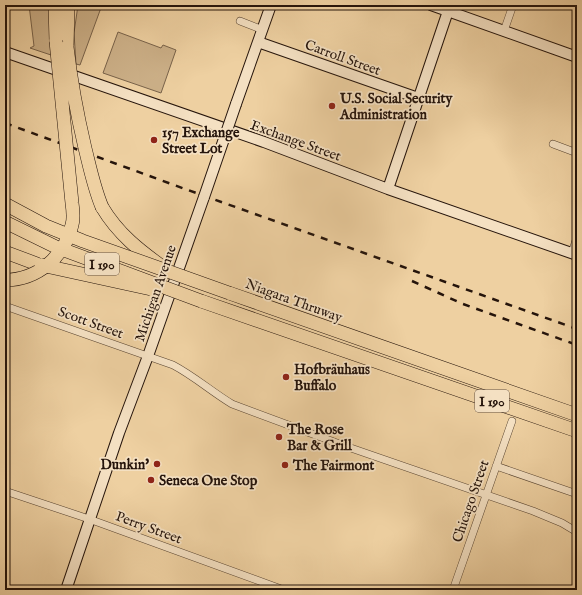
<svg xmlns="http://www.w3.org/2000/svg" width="582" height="595" viewBox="0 0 582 595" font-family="'IM FELL English',serif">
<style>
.green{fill:#ccb088;stroke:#78624a}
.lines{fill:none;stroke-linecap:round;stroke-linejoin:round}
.street-casing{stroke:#574330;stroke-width:8}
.secondary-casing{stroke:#25140b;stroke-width:12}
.highway-casing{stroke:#25140b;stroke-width:14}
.street{stroke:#f4e0c2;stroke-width:7}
.secondary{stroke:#f4e0c2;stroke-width:10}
.highway{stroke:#eed0a1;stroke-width:13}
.rail{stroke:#25140b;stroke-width:2.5;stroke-dasharray:7 7;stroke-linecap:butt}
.secondary-bridge-casing{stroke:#25140b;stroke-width:12;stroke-linecap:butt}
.highway-bridge-casing{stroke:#25140b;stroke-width:14;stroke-linecap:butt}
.secondary-bridge{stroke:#f4e0c2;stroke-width:10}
.highway-bridge{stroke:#eed0a1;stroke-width:13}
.poi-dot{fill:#8f2418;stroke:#f4e0c2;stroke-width:1.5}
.labels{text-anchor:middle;stroke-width:3.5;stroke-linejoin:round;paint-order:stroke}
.shield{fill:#f4e0c2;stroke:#635142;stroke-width:1}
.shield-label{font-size:13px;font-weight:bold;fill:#25140b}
.street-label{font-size:14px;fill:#25140b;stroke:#f4e0c2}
.poi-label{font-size:14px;font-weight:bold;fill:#25140b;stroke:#f4e0c2;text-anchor:start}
</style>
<rect width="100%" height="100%" fill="#eed0a1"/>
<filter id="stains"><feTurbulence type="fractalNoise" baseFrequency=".005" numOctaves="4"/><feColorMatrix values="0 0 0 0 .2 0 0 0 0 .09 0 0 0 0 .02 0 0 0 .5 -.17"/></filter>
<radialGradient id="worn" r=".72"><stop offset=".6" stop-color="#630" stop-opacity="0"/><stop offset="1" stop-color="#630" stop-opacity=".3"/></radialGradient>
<!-- green -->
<path class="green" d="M 29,5 L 51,5 L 51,55 L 30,48 L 34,46 Z
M 78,5 L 102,5 L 80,65 L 76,64 L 74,33 Z
M 118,32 L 161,48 L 163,45 L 176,50 L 161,93 L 103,73 Z"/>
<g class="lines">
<!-- street casing -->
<g class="street-casing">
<path id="street" d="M 240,21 L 263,30
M 504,31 L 513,5
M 553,144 L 577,153
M 572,253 L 577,237
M 5,306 L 173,365 C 194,376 212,392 232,404 L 345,446 L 533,511 L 562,523 L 577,532
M 496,466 L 577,494
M 5,491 L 89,519 L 284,590
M 453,590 L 512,421"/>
</g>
<!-- secondary casing -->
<g class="secondary-casing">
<path id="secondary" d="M 431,5 L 577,57
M 258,42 L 418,98
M 5,52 L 264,142 L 388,189 L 577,255
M 236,104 L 271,5
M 388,189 L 448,11
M 66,590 L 119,433 L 148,356 L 204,197"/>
</g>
<!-- highway casing -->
<g class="highway-casing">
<path id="highway" d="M 55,5 L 56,41
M 67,47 L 68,5
M 102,207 C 118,234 140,251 164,268
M 5,252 L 37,264
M 229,293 L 577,415
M 201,301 L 577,431"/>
</g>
<!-- street -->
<use href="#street" class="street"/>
<!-- secondary -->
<use href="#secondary" class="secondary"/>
<!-- highway -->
<use href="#highway" class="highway"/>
<!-- rail -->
<path class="rail" d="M 5,123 L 185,189 L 577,329
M 412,281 L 463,304 L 577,345"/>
<!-- secondary-bridge casing -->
<g class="secondary-bridge-casing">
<path id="secondary-bridge" d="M 204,197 L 236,104"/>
</g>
<!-- highway-bridge casing -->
<g class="highway-bridge-casing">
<path id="highway-bridge" d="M 67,47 C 71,82 77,114 85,148 C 90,168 94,188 102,207
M 5,204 L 46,226 L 83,241 L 229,293
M 5,222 L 56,247 L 201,301
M 41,265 L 151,289
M 5,280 C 38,280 65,256 72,225 C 74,218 73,210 72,203 L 56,41"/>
</g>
<!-- secondary-bridge -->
<use href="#secondary-bridge" class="secondary-bridge"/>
<!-- highway-bridge -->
<use href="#highway-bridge" class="highway-bridge"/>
</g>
<!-- markers -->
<g class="poi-dot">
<circle cx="332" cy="106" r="4"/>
<circle cx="154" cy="140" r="4"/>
<circle cx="286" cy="377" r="4"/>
<circle cx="279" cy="437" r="4"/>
<circle cx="157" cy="464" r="4"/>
<circle cx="285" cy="465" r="4"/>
<circle cx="151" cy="480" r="4"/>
</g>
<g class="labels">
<!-- shield labels -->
<g class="shield">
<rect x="85" y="253" width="34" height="22" rx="3"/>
<rect x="475" y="390" width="34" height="22" rx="3"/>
</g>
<g class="shield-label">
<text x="102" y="269">I 190</text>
<text x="492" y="406">I 190</text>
</g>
<!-- street labels -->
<g class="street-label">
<text transform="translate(343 57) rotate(20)" y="5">Carroll Street</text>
<text transform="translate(296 140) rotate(20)" y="5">Exchange Street</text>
<text transform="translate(155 293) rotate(-71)" y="5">Michigan Avenue</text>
<text transform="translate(294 300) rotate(20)" y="5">Niagara Thruway</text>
<text transform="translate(91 322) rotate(20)" y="5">Scott Street</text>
<text transform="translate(470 501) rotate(-71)" y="5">Chicago Street</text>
<text transform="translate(149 527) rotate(20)" y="5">Perry Street</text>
</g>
<!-- poi labels -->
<g class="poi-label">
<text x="340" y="103">U.S. Social Security<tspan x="340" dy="16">Administration</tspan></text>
<text x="162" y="137">157 Exchange<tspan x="162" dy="16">Street Lot</tspan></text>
<text x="294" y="374">Hofbräuhaus<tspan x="294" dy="16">Buffalo</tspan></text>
<text x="287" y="434">The Rose<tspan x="287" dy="16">Bar &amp; Grill</tspan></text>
<text x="149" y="469" text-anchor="end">Dunkin'</text>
<text x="293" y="470">The Fairmont</text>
<text x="159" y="485">Seneca One Stop</text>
</g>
</g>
<!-- margin -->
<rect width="582" height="595" fill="none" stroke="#eed0a1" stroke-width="20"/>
<rect x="6" y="6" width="570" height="583" fill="none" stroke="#25140b" stroke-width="2"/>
<rect x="10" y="10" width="562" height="575" fill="none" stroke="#25140b"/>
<rect width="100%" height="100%" filter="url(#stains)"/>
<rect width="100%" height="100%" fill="url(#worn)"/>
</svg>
